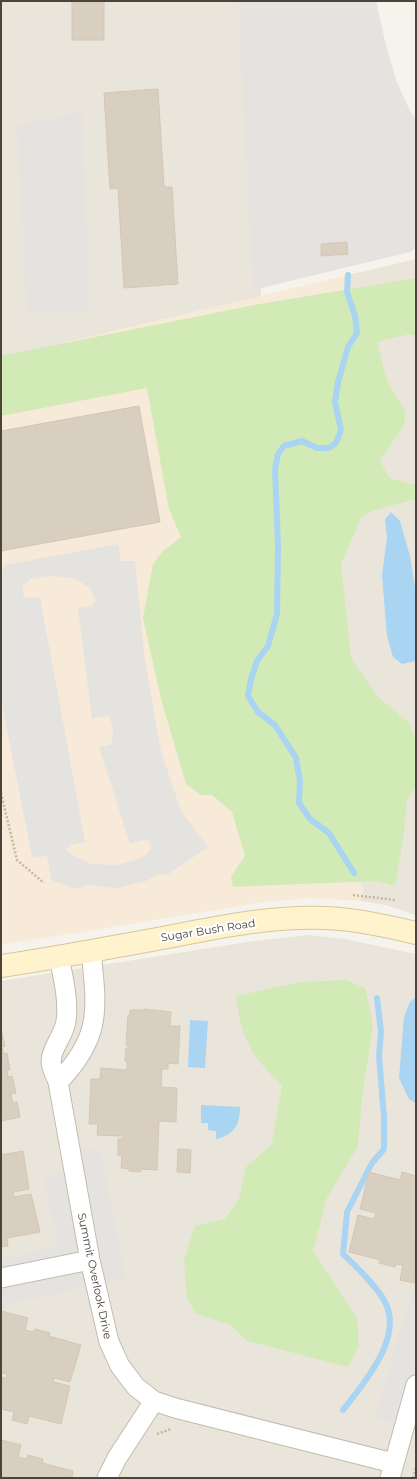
<svg xmlns="http://www.w3.org/2000/svg" width="417" height="1479" viewBox="0 0 417 1479" font-family="Montserrat,sans-serif">
<style>
.residential{fill:#eae5da}
.commercial{fill:#f7ead8}
.green{fill:#d2eab5}
.parking{fill:#e5e3e0;fill-rule:evenodd}
.water{fill:#a9d4f2}
.lines{fill:none;stroke-linecap:round;stroke-linejoin:round}
.stream{stroke:#a9d4f2;stroke-width:6}
.building{fill:#d8cfc1;stroke:#d3c7b4}
.street-casing{stroke:#c2bbae;stroke-width:21}
.secondary-casing{stroke:#d6c79b;stroke-width:24}
.path{stroke:#c4b79f;stroke-width:2.5;stroke-dasharray:2 2;stroke-linecap:butt}
.street{stroke:#fff;stroke-width:19}
.secondary{stroke:#fff3cd;stroke-width:22}
.labels{text-anchor:middle;stroke-width:4;stroke-linejoin:round;paint-order:stroke}
.street-label{font-size:11px;fill:#4b4439;stroke:#fff}
</style>
<rect width="100%" height="100%" fill="#f6f3ec"/>
<!-- residential -->
<path class="residential" d="M 1,1 L 240,1 L 261,296 L 1,358 Z
M 416,259 L 416,915 L 385,905 L 361,901 L 363,890 L 342,852 L 251,679 L 347,292 L 348,275 Z
M 308,935 L 345,939 L 416,954 L 416,1478 L 1,1478 L 1,981 L 254,941 Z"/>
<!-- commercial -->
<path class="commercial" d="M 348,275 L 336,443 L 342,852 L 363,890 L 361,901 L 310,898 L 257,903 L 1,945 L 1,358 Z"/>
<!-- green -->
<path class="green" d="M 416,278 L 416,336 L 410,334 L 377,342 L 387,381 L 406,412 L 403,427 L 380,460 L 389,478 L 416,485 L 416,499 L 372,511 L 361,518 L 341,564 L 351,658 L 377,696 L 408,722 L 416,739 L 416,787 L 407,800 L 404,833 L 395,886 L 376,881 L 233,887 L 231,876 L 245,856 L 232,812 L 212,795 L 201,795 L 186,784 L 161,699 L 143,618 L 153,564 L 162,552 L 181,537 L 169,509 L 147,388 L 1,416 L 1,356 L 254,305 Z
M 346,980 L 365,988 L 373,1024 L 362,1098 L 358,1146 L 327,1198 L 313,1251 L 357,1318 L 359,1346 L 348,1367 L 247,1341 L 231,1325 L 196,1314 L 187,1298 L 184,1260 L 195,1226 L 225,1219 L 239,1199 L 246,1167 L 272,1144 L 282,1085 C 250,1055 242,1040 236,996 L 301,982 Z"/>
<!-- parking -->
<path class="parking" d="M 238,1 L 376,1 L 384,37 L 396,80 L 410,111 L 416,119 L 416,248 L 410,252 L 253,290 Z
M 82,111 L 90,310 L 27,314 L 17,126 Z
M 119,544 L 120,561 L 135,561 L 145,661 L 161,751 L 181,811 L 208,847 L 167,875 L 158,874 L 146,881 L 116,888 L 88,885 L 77,889 L 51,880 L 47,856 L 32,857 L 1,699 L 1,580 L 4,565 ZM 49,576 L 74,578 L 90,588 L 96,601 L 91,606 L 78,608 L 92,718 L 109,716 L 113,728 L 112,744 L 99,747 L 130,844 L 143,840 L 149,841 L 151,848 L 147,854 L 139,859 L 116,865 L 90,864 L 71,854 L 66,850 L 71,845 L 85,842 L 40,597 L 26,598 L 23,594 L 23,585 L 31,579 Z
M 100,1147 L 126,1278 L 6,1305 L 1,1309 L 1,1260 L 58,1245 L 43,1178 L 60,1171 L 79,1150 Z
M 416,1279 L 416,1427 L 375,1418 Z"/>
<!-- water -->
<path class="water" d="M 391,512 L 400,521 L 410,556 L 416,594 L 416,661 L 402,664 L 393,657 L 387,636 L 382,575 L 387,538 L 385,519 Z
M 416,997 L 416,1103 L 409,1099 L 399,1078 L 404,1017 L 410,1002 Z
M 190,1020 L 208,1021 L 205,1068 L 188,1067 Z
M 201,1105 L 240,1107 C 240,1125 234,1135 216,1139 L 216,1131 L 208,1130 L 208,1123 L 201,1123 Z"/>
<g class="lines">
<!-- stream -->
<path class="stream" d="M 348,275 L 347,292 L 355,316 L 357,333 L 348,347 L 338,382 L 335,402 L 341,430 L 336,443 L 329,448 L 317,448 L 302,441 L 284,446 L 278,454 L 275,469 L 278,545 L 277,614 L 268,646 L 257,661 L 251,679 L 248,696 L 258,712 L 275,725 L 296,758 L 300,781 L 299,803 L 310,819 L 329,833 L 354,873
M 343,1410 C 363,1384 404,1338 385,1302 C 378,1288 355,1265 343,1254 L 347,1212 L 372,1163 L 384,1149 L 384,1117 L 379,1055 L 381,1032 L 377,998"/>
</g>
<!-- building -->
<path class="building" d="M 72,1 L 104,1 L 104,40 L 72,40 Z
M 158,89 L 164,187 L 172,187 L 178,284 L 124,288 L 118,188 L 110,189 L 104,93 Z
M 347,242 L 348,254 L 321,256 L 321,244 Z
M 139,406 L 160,522 L 1,551 L 1,431 Z
M 144,1009 L 171,1012 L 170,1026 L 180,1026 L 178,1064 L 168,1063 L 168,1069 L 162,1069 L 161,1087 L 177,1088 L 176,1122 L 159,1121 L 157,1170 L 141,1169 L 140,1172 L 129,1171 L 129,1169 L 121,1168 L 122,1155 L 118,1155 L 118,1139 L 123,1139 L 123,1136 L 97,1135 L 98,1124 L 89,1124 L 91,1079 L 100,1079 L 101,1068 L 127,1070 L 127,1061 L 125,1061 L 126,1048 L 128,1048 L 128,1045 L 126,1045 L 128,1015 L 130,1016 L 130,1010 L 144,1010 Z
M 1,1029 L 5,1046 L 2,1047 L 4,1054 L 7,1053 L 10,1070 L 7,1070 L 8,1077 L 12,1076 L 16,1093 L 11,1094 L 13,1103 L 17,1102 L 20,1117 L 1,1121 Z
M 178,1149 L 191,1150 L 190,1173 L 177,1172 Z
M 23,1151 L 29,1189 L 13,1192 L 14,1197 L 31,1194 L 40,1232 L 7,1238 L 8,1246 L 1,1247 L 1,1155 Z
M 369,1172 L 400,1180 L 402,1172 L 416,1176 L 415,1283 L 400,1280 L 403,1265 L 395,1264 L 395,1267 L 379,1263 L 380,1260 L 349,1252 L 358,1215 L 374,1219 L 376,1213 L 360,1209 Z
M 1,1311 L 28,1318 L 25,1330 L 33,1332 L 35,1329 L 50,1333 L 49,1336 L 81,1345 L 70,1382 L 54,1378 L 53,1382 L 70,1386 L 61,1424 L 29,1416 L 27,1424 L 12,1420 L 14,1412 L 1,1409 L 1,1384 L 3,1377 L 6,1378 L 7,1374 L 1,1373 Z
M 1,1440 L 21,1445 L 18,1457 L 27,1459 L 28,1455 L 43,1459 L 42,1463 L 73,1471 L 72,1478 L 1,1478 Z"/>
<g class="lines">
<!-- street casing -->
<g class="street-casing">
<path id="street" d="M 59,957 C 63,977 69,1001 66,1021 C 64,1036 52,1046 51,1061 C 51,1068 56,1076 58,1082 L 90,1260 L 109,1342 L 120,1366 L 136,1387 L 154,1401 L 175,1408 L 393,1463
M 58,1082 C 102,1037 97,1009 91,951
M 1,1278 L 90,1260
M 107,1478 L 117,1458 L 154,1401
M 390,1478 L 416,1385"/>
</g>
<!-- secondary casing -->
<g class="secondary-casing">
<path id="secondary" d="M 1,966 C 57,958 112,947 168,937 C 219,927 271,916 324,918 C 355,919 386,926 416,933"/>
</g>
<!-- path -->
<path class="path" d="M 1,793 L 17,860 L 44,883
M 353,895 L 395,900
M 157,1434 L 171,1429
M 413,1478 L 416,1467"/>
<!-- street -->
<use href="#street" class="street"/>
<!-- secondary -->
<use href="#secondary" class="secondary"/>
</g>
<g class="labels">
<!-- street labels -->
<g class="street-label">
<text transform="translate(208 930) rotate(-9)" y="4">Sugar Bush Road</text>
<text transform="translate(95 1276) rotate(78)" y="4">Summit Overlook Drive</text>
</g>
</g>
<!-- border -->
<rect width="417" height="1479" fill="none" stroke="#4b4439" stroke-width="4"/>
</svg>
